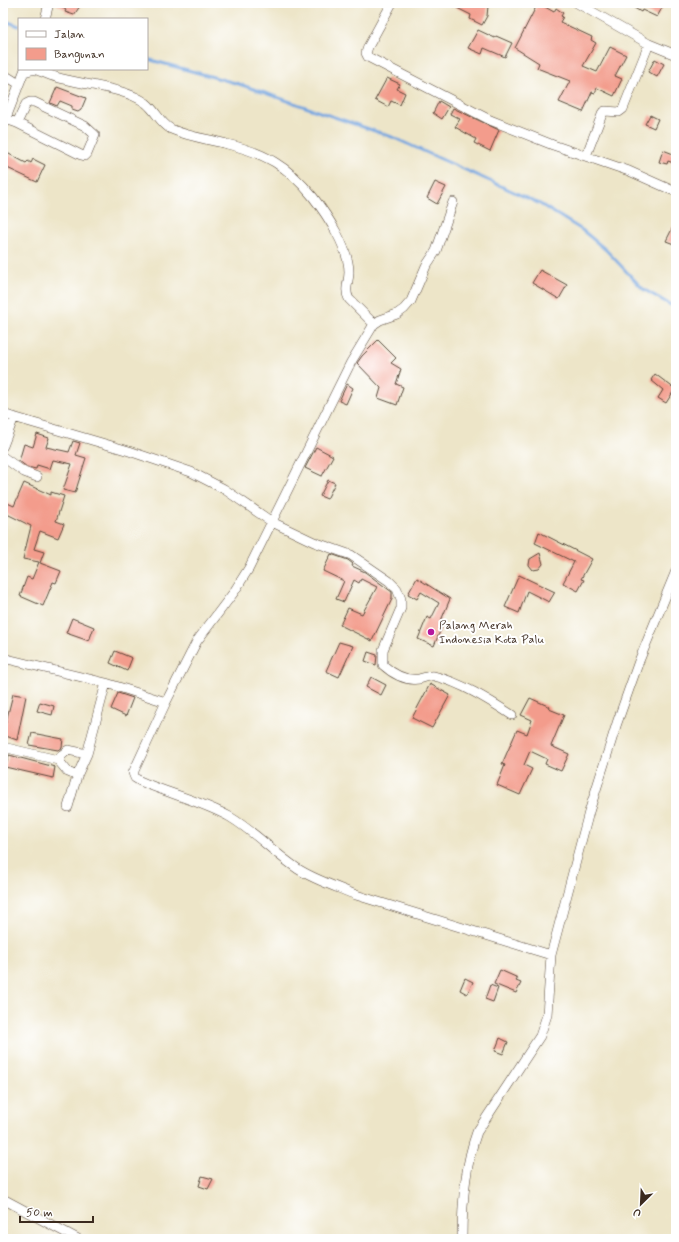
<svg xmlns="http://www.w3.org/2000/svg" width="679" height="1242" viewBox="0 0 679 1242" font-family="Mynerve,sans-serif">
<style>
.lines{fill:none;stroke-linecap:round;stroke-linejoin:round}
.stream{stroke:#74a5df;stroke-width:3}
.building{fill:#f39c8c}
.street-casing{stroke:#564638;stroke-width:10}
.street{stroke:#fff;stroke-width:9}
.poi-dot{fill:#b5179e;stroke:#fff;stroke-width:1.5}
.labels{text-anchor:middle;stroke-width:4;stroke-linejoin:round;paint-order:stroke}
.poi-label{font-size:12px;fill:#3b2a1e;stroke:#fff;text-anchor:start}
</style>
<rect width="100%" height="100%" fill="#fff"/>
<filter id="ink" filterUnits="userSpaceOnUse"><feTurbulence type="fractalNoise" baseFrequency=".025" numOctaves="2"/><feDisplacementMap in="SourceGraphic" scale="8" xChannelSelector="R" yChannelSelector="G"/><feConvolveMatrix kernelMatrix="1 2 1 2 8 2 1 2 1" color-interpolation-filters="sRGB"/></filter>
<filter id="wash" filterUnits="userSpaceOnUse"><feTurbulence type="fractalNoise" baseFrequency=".012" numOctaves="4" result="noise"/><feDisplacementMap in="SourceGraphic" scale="16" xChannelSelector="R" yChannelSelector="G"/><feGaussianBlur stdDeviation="0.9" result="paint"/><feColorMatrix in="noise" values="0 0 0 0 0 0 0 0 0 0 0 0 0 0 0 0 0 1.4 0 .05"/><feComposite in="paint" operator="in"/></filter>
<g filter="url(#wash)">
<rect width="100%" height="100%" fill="#ede5c8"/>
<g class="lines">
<!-- stream -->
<path class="stream" d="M 3,20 L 19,26
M 147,59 L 239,84 L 392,137 L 501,186 L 540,204 L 582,230 L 606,250 L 643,289 L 676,308"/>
</g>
<g id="blocks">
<!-- building -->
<path class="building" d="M 55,3 L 82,3 L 74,15 L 65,12 L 66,10 Z
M 447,3 L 483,3 L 488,6 L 487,16 L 482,25 L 470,19 L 471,15 Z
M 538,3 L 554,12 L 556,8 L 563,13 L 561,16 L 563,17 L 560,22 L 592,37 L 591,40 L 596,43 L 583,66 L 597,72 L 610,47 L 626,55 L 615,76 L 622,79 L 614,96 L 597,88 L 595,93 L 592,92 L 583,112 L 559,102 L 570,81 L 537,68 L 539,63 L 515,48 Z
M 626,3 L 658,3 L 663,6 L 657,17 L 642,10 L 641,12 Z
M 478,30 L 495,38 L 496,36 L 512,43 L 505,57 L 484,48 L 482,54 L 468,48 Z
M 655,59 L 664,64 L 657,77 L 648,72 Z
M 387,78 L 400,84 L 397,89 L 405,93 L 400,105 L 391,101 L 388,107 L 375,100 Z
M 57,87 L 86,98 L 81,110 L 78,112 L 72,110 L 72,106 L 60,101 L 57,106 L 50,103 Z
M 439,101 L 449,107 L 442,119 L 433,113 Z
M 453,108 L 499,130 L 490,151 L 474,143 L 476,139 L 455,127 L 460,119 L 450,114 Z
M 650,115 L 658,119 L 654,128 L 645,124 Z
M 663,150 L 676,155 L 676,164 L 668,161 L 667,164 L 659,162 Z
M 7,153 L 26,163 L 28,161 L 31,163 L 33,159 L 45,165 L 37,182 L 3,166 Z
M 435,182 L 446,187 L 437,204 L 427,198 Z
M 676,221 L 676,239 L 674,244 L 666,241 Z
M 540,270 L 567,285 L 559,299 L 532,283 Z
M 378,340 L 396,358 L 391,363 L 401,369 L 396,384 L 403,387 L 397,405 L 378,398 L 381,388 L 357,363 L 362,356 Z
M 655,374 L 675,389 L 666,403 L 658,398 L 663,390 L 651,380 Z
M 347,384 L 353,388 L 346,404 L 339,401 Z
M 37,434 L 49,438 L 46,447 L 69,452 L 73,441 L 80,443 L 76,455 L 86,458 L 75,493 L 63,490 L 72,464 L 53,460 L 50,469 L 37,465 L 36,469 L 27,467 L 19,461 L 24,444 L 33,447 Z
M 316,447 L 333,456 L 322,476 L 305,468 Z
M 328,480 L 335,483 L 327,499 L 320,496 Z
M 24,483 L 51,495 L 51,492 L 64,496 L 56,521 L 64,524 L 58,538 L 40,531 L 34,549 L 44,552 L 40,563 L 61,571 L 56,583 L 53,582 L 43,606 L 20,596 L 27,577 L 32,579 L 39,562 L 23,559 L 31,526 L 3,512 L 3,501 L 14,506 Z
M 539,532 L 592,559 L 581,579 L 584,580 L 578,591 L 563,583 L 574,562 L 535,543 Z
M 540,553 L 543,564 L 539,569 L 533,570 L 529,565 L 530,559 Z
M 331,554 L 348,560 L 353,564 L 352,566 L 365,572 L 392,592 L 392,599 L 372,641 L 340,625 L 348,608 L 362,614 L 377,587 L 361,579 L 359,583 L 354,580 L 344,602 L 336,599 L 344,581 L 323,571 Z
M 519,575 L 555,592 L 549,602 L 527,591 L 519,613 L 505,607 Z
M 417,578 L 450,599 L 440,623 L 443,624 L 434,646 L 418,639 L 427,617 L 431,619 L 439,603 L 421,592 L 417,599 L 408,594 Z
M 72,618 L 94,627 L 89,641 L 66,633 Z
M 339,642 L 353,646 L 339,677 L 326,671 Z
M 115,651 L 132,658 L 127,671 L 110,663 Z
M 368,652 L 377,655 L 376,665 L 365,661 Z
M 371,677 L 386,685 L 381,695 L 366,687 Z
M 430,684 L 450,695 L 432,728 L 412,718 Z
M 118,693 L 133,698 L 126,716 L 111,709 Z
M 13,694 L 26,696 L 17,740 L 3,735 L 3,725 L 5,726 Z
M 530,698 L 550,707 L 549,709 L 564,715 L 551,746 L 569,754 L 561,771 L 545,764 L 547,759 L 530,751 L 524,765 L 532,769 L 520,795 L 497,785 L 505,765 L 502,764 L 517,730 L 527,734 L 532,720 L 521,715 Z
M 40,702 L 54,706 L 52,715 L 37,711 Z
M 32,733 L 63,739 L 62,747 L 58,750 L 29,745 Z
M 9,755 L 55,767 L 53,778 L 5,767 Z
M 500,970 L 518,978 L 516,981 L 521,983 L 516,993 L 494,984 Z
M 465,978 L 473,982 L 467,994 L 460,990 Z
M 490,985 L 498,988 L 493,1002 L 485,999 Z
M 500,1038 L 508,1042 L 503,1054 L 495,1051 Z
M 202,1176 L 213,1179 L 208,1189 L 199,1186 Z"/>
</g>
</g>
<g filter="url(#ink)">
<use href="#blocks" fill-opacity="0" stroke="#564638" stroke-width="1"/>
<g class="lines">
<!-- street casing -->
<g class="street-casing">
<path id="street" d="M 392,3 L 368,47 L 366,53 L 368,57 L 490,120 L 553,145 L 629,171 L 676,192
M 577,3 L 649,44 L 676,55
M 45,19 L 49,3
M 24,72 C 27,71 32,69 36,70 C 42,71 49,76 56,77 C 82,85 124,87 146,103 C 156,111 160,123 171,129 C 189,137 208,139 227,144 C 265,153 288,166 313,197 C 327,215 349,248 349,272 C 349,282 344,289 349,299 L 374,324
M 3,74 L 19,84
M 6,119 L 17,123 L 81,155 L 85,156 L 87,154 L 95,135 L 85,126 L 34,102 L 30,102 L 26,104 L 17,123
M 3,126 L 25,69
M 586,156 L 603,112 L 605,111 L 619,112 L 623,109 L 649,44
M 453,202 L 436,251 L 426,266 L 411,301 L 404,309 L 397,314 L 380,320 L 374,324 L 351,362 L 249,568 L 234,592 L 197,641 L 166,702 L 133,773 L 135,778 L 140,781 C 169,794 202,801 230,817 C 255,832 274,853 298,869 C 315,880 337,887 356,895 L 551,955
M 3,414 L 129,451 L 191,472 L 224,489 L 272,522 L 314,542 L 351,555 L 389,581 L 397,589 L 401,599 L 401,608 L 383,650 L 383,665 C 393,674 406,681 419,679 C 424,678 430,675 434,676 C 460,682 489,700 512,715
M 3,446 L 14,417
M 3,457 L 24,472 L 37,477
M 3,658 L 106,683
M 3,747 L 58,760 L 68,772 L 77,776
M 58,760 L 63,754 L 68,750 L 87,754
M 68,807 L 77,776 L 87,754 L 106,683 L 166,702
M 3,1199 L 78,1239
M 462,1239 C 462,1204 465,1165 477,1132 L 540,1036 L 547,1015 L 551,955 L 589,812 L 617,723 L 639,661 L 676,571"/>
</g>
<!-- street -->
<use href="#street" class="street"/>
</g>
</g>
<!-- markers -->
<circle class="poi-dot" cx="431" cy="632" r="4"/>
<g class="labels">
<!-- poi labels -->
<g class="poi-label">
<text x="439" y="629">Palang Merah<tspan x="439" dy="14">Indonesia Kota Palu</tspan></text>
</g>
</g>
<!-- margin -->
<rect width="679" height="1242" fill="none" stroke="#fff" stroke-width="16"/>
<!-- legend -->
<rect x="18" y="18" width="130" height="52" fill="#ffffff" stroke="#b1aaa5"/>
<rect x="26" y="31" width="20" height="6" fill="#ffffff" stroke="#b1aaa5"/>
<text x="54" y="38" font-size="12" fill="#3b2a1e">Jalan</text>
<rect x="26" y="48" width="20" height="12" fill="#f39c8c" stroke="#b1aaa5"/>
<text x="54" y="58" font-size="12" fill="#3b2a1e">Bangunan</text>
<!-- north arrow -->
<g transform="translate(641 1204) rotate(204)" stroke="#ffffff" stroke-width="3" paint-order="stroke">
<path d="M0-3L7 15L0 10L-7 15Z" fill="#3b2a1e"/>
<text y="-6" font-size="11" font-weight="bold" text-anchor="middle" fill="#3b2a1e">U</text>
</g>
<!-- scale -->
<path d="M20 1216v6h73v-6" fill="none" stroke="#3b2a1e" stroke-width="2"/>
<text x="26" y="1216" font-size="12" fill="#3b2a1e" stroke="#ffffff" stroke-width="3" paint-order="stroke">50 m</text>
</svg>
